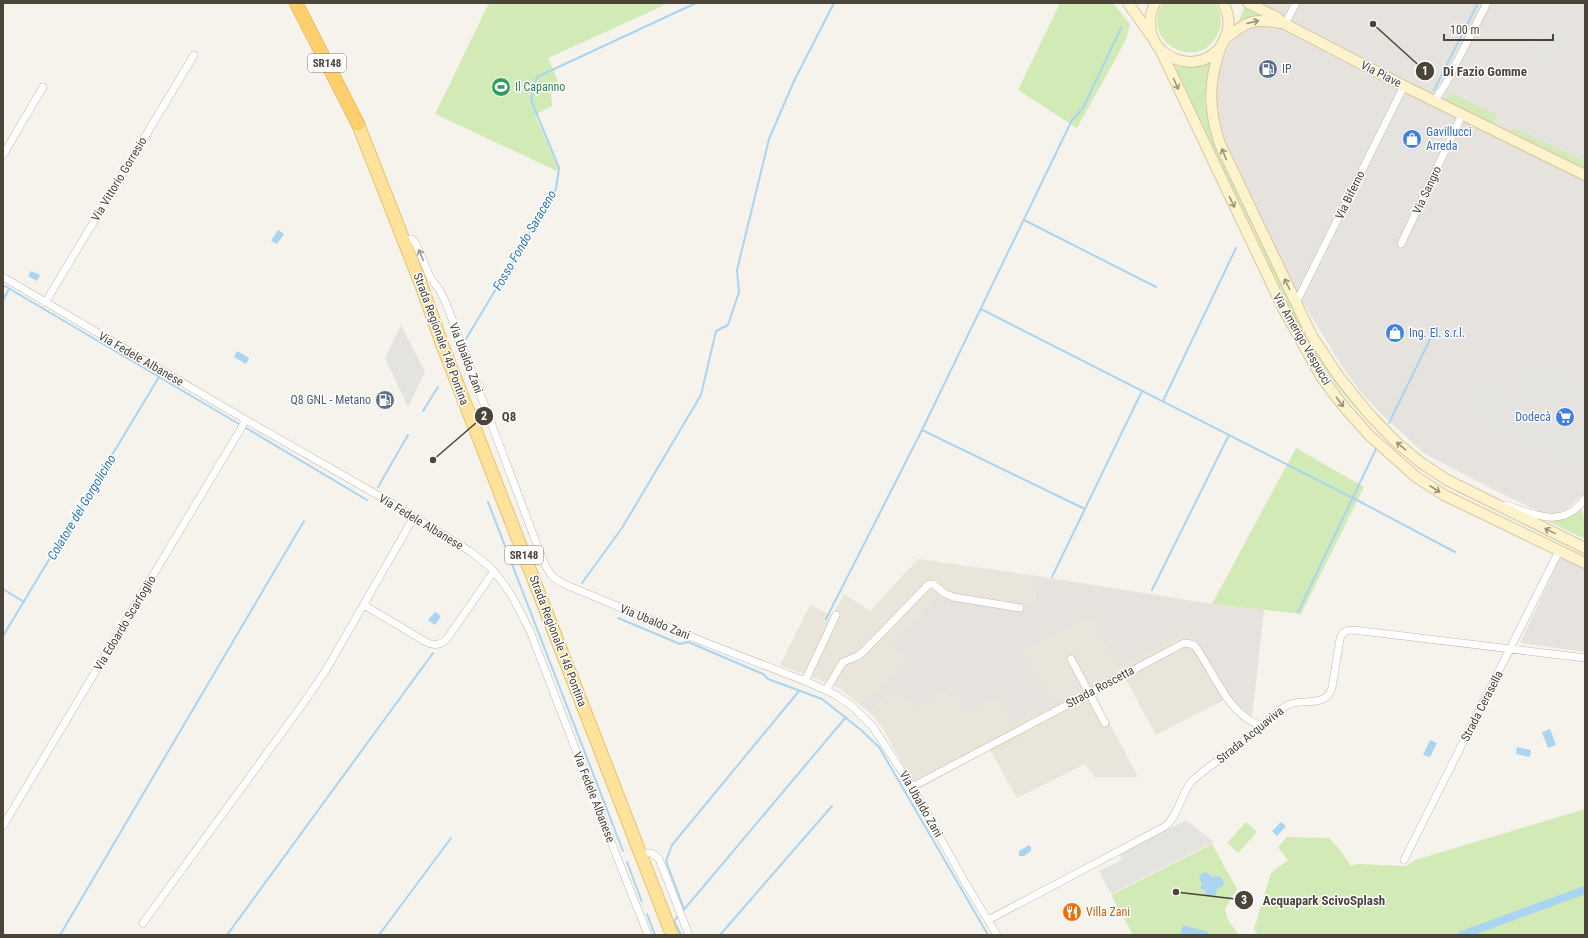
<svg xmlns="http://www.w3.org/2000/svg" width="1588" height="938" viewBox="0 0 1588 938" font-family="'Roboto Condensed',sans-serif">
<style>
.residential{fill:#eae5da}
.industrial{fill:#e6e2dd}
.green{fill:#d2eab5}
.parking{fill:#e5e3e0}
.water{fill:#a9d4f2}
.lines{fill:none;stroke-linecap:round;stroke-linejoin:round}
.stream{stroke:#a9d4f2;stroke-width:2}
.canal{stroke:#a9d4f2;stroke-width:8}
.street-casing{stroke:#c2bbae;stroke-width:8}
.secondary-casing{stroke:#d6c79b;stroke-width:12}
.primary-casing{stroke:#e6c16a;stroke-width:14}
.highway-casing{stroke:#e0a43c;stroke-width:14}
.street{stroke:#fff;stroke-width:7}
.secondary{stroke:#fff3cd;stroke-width:10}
.primary{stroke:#ffe39c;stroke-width:12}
.highway{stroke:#ffcf6e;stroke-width:13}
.oneway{stroke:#9c937c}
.oneway2{stroke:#9c9892}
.labels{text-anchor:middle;stroke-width:3;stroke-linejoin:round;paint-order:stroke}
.shield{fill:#fff;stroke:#817c74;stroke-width:1}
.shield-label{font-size:11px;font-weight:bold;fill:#4b4439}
.service-label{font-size:12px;fill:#4e5e75;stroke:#fff;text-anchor:start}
.street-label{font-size:12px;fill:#4b4439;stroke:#fff}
.leisure-label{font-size:12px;fill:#27864d;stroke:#fff;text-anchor:start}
.shop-label{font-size:12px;fill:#366cbe;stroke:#fff;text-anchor:start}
.food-label{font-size:12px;fill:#c56008;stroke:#fff;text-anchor:start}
.water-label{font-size:13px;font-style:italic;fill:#2e7ab2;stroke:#fff}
.leader{fill:none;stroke:#4b4439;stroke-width:1.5}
.callout-dot{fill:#4b4439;stroke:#fff;stroke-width:1.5}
.mark-label{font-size:12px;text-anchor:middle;font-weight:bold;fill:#fff}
.callout-label{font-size:13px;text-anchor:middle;font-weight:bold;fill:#4b4439;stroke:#fff;stroke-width:3;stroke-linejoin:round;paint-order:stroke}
</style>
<rect width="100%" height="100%" fill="#f6f3ec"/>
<!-- residential -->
<path class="residential" d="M 918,559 L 1037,576 L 1035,608 L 1023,611 L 942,599 L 938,594 L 908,664 L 859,704 L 839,688 L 780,665 L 810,605 L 832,616 L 844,594 L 870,611 Z
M 1090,618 L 1117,667 L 1188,630 L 1230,697 L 1156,735 L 1125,678 L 1095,695 L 1138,777 L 1095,777 L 1085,764 L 1017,798 L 990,750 L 917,790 L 882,727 L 869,712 L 897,688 L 914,708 L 954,687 L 997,697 L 1012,722 L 1023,652 Z"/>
<!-- industrial -->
<path class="industrial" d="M 1260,3 L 1585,3 L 1585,497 L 1581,496 L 1567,509 L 1556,513 L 1545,514 L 1510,498 L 1425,454 L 1378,411 L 1359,390 L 1341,365 L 1296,291 L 1220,131 L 1217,109 L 1217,82 L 1219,70 L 1229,46 L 1236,37 L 1245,30 L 1264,25 L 1275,28 L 1281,14 Z
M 1560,558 L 1564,558 L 1585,567 L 1585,652 L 1520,643 Z
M 1037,576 L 1212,604 L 1264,610 L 1252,717 L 1238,709 L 1188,631 L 1117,667 L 1090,618 L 1023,652 L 1052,703 L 1012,723 L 997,697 L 969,713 L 954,687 L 914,709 L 897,688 L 869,712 L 859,704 L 907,664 L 891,643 L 938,594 L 942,599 L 1023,611 L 1024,606 L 1035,608 Z"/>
<!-- green -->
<path class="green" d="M 489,3 L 669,3 L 548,58 L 558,81 L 551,93 L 552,106 L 535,115 L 558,168 L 557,171 L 435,114 Z
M 1060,3 L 1113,3 L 1130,24 L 1126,40 L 1077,128 L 1018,90 Z
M 1163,3 L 1215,3 C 1221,12 1223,23 1218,33 C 1201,74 1138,43 1163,3 Z
M 1245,5 L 1271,18 L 1237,26 Z
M 1211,63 L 1206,84 L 1205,103 L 1210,130 L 1259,236 L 1305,329 L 1408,454 L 1585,551 L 1585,554 L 1460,493 C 1403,459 1354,415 1318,359 C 1293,319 1274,275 1254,232 C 1227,177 1199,122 1174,66 L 1193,68 Z
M 1450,93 L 1497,115 L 1493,124 L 1444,100 Z
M 1513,127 L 1585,162 L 1585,168 L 1511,131 Z
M 1296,448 L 1364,487 L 1301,614 L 1212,604 Z
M 1582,509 L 1585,526 L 1585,539 L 1543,519 Z
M 1585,809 L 1585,935 L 1258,935 L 1254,929 L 1271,873 L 1288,860 L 1278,847 L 1287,837 L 1329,838 L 1340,850 L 1351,866 L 1358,864 L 1406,866 L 1415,860 Z
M 1246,822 L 1257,832 L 1238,853 L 1227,843 Z
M 1212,844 L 1237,889 L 1225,909 L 1228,920 L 1239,935 L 1133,935 L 1111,895 Z"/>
<!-- parking -->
<path class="parking" d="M 1546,17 L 1570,29 L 1552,63 L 1541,58 L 1538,64 L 1525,58 Z
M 1393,56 L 1430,75 L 1425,85 L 1388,67 Z
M 401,325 L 425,372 L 408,407 L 385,358 Z
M 1533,357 L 1585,383 L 1585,479 L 1460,416 L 1481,375 L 1516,392 Z
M 1186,820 L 1214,842 L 1111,894 L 1099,871 L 1122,860 L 1119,854 Z"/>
<!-- water -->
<path class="water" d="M 278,230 L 284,234 L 277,244 L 271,241 Z
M 31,271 L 40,275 L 37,281 L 28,276 Z
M 237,351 L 249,358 L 246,364 L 234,357 Z
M 435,612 L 441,616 L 435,625 L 428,620 Z
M 1550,729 L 1556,745 L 1548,748 L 1542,732 Z
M 1430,740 L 1437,743 L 1430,757 L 1423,755 Z
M 1517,747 L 1531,750 L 1530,757 L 1516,754 Z
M 1281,822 L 1286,826 L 1277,836 L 1272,831 Z
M 1029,845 L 1031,847 L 1031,851 L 1024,856 L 1019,856 L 1019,851 Z
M 1205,872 L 1209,874 L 1211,877 L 1219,876 L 1223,880 L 1224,884 L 1221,888 L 1217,889 L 1216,894 L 1214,896 L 1208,896 L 1205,894 L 1206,890 L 1200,889 L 1202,884 L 1199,878 L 1201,874 Z
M 1183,925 L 1208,932 L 1208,935 L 1180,935 Z"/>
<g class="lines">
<!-- stream -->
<path class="stream" d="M 1434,90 L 1478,3
M 1024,220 L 1156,287
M 3,285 L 239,424
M 3,300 L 9,289
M 981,309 L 1353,498 L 1455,552
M 466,339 L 556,189 L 559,168 L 531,100 L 537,77 L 696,3
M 1163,401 L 1236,248
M 423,411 L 438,387
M 1389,423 L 1437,325
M 246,428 L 367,500
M 922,430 L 1085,509
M 378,487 L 408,435
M 488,502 L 623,851
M 1052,577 L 1142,391
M 582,583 L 622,528 L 701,395 L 716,331 L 728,325 L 739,292 L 737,270 L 769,139 L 794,81 L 834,3
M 3,589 L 24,602
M 1152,590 L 1229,435
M 1298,612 L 1376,449
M 618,618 L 680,644 L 688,642 L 763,674 L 768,679 L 822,699 L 861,730 L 879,747 L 988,935
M 826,619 L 922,430 L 1072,120 L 1083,108 L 1121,28
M 3,636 L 159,377
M 627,862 L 642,902
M 684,909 L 666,861 L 672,845 L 799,691
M 682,912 L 846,717
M 647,914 L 655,935
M 679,915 L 674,921 L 681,935
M 60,935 L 304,521
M 227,935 L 433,653
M 379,935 L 451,838
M 720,935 L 832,806"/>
<!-- canal -->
<path class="canal" d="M 1462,935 L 1585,890"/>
<!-- street casing -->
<g class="street-casing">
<path id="street" d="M 1285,24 L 1296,3
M 1434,101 L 1445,85 L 1487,3
M 3,155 L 43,87
M 403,240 L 411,239 L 415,242 L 431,279 L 439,289 L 446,303 L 542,558 C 549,575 554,580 571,587 L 699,640 L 805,681 L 834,694 L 852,706 L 873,727 L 912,787 L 966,884 L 997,935
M 1401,244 L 1462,115
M 3,277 L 246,420 L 383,498 L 471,552 L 491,568 L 503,583 L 512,596 L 530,631 L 617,857 L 648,935
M 45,303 L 194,55
M 1296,303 L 1404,86
M 1505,505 C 1527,511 1553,526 1574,510 C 1578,507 1581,503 1585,499
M 364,605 L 426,642 C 433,646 440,645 446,640 L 494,571
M 1071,659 L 1105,723
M 805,681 L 836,615
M 826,690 L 843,662 L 858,656 L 863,652 L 929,584 L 933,584 L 944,593 L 953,597 L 1020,608
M 912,787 L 1184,643 L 1191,644 L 1195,646 C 1215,673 1227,715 1262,726
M 3,826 L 246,420
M 640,853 L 652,853 L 659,859 L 689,935
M 1404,860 L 1559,551
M 988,920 L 1164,827 C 1179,816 1180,795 1192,781 C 1202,771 1215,763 1226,755 C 1240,744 1254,732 1268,720 C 1275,715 1282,707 1290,704 C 1306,699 1326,707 1332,688 L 1340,639 C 1342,632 1346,630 1354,630 L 1585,658
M 143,923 L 302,705 L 326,670 L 414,517"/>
</g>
<!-- secondary casing -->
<g class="secondary-casing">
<path id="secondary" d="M 1128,3 L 1150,34
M 1155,3 C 1129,59 1213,87 1227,32 C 1230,23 1228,12 1223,3
M 1248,3 L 1276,17 L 1285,24 L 1404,86 L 1585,175
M 1226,38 C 1247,21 1254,18 1280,23
M 1222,44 C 1208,80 1208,108 1220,144 L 1312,336 L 1339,377 L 1369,414 L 1396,442 L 1420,462 L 1447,480 L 1585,548
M 1160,49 L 1283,308 L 1322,378 L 1344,407 L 1369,435 L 1416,477 L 1444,495 L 1585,563"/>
</g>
<!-- primary casing -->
<g class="primary-casing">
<path id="primary" d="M 358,124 L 422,287 L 442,344 L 672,935"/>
</g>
<!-- highway casing -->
<g class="highway-casing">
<path id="highway" d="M 296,3 L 358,124"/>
</g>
<!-- street -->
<use href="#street" class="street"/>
<!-- secondary -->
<use href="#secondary" class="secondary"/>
<!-- primary -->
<use href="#primary" class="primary"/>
<!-- highway -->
<use href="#highway" class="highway"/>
</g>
<!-- one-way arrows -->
<defs><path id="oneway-shaft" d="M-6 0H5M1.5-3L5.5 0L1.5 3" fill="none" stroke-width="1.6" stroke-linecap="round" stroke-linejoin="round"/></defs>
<g class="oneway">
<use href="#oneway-shaft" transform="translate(1253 22) rotate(-13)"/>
<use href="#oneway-shaft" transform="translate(1176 84) rotate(66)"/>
<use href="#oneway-shaft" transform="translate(1224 154) rotate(-113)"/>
<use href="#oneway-shaft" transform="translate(1232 202) rotate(65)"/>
<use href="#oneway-shaft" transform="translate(1287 284) rotate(-116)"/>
<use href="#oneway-shaft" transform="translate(1340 402) rotate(53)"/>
<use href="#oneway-shaft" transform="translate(1401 446) rotate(-140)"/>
<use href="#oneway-shaft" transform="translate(1435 489) rotate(33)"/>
<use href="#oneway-shaft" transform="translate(1550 531) rotate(-154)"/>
</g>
<use class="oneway2" href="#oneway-shaft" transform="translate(421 255) rotate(-113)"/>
<!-- icons -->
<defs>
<g id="fuel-disc" transform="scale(1)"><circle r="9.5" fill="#5c6f8a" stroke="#fff"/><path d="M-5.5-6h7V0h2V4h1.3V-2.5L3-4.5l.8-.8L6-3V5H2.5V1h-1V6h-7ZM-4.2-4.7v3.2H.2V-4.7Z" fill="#fff"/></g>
<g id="stadium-disc" transform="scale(1)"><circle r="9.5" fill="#2e9e5b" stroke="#fff"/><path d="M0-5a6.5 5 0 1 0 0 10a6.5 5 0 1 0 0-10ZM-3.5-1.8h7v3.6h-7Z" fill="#fff"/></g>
<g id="shop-disc" transform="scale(1)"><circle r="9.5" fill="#3f7fe0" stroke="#fff"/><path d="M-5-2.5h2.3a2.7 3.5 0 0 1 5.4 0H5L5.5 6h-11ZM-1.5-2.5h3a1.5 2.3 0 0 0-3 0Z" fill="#fff"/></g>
<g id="supermarket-disc" transform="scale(1)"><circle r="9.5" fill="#3f7fe0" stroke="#fff"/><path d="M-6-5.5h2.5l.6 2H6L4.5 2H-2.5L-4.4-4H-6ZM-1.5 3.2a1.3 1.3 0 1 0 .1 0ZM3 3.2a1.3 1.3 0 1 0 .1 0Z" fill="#fff"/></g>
<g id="restaurant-disc" transform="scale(1)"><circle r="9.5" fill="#e8710a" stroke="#fff"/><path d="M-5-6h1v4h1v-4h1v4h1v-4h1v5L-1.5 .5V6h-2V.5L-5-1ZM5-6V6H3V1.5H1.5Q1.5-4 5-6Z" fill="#fff"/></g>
</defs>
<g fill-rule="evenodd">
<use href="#fuel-disc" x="1268" y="69"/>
<use href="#stadium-disc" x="501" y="87"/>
<use href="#shop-disc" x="1412" y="139"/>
<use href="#shop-disc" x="1395" y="333"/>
<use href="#fuel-disc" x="385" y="400"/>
<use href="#supermarket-disc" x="1565" y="417"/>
<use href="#restaurant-disc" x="1072" y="912"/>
</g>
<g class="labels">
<!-- shield labels -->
<g class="shield">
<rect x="308" y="54" width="38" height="18" rx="3"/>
<rect x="505" y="546" width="38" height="18" rx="3"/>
</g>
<g class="shield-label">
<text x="327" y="67">SR148</text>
<text x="524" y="559">SR148</text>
</g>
<!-- service labels -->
<g class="service-label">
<text x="1282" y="73">IP</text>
<text x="371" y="404" text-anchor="end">Q8 GNL - Metano</text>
</g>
<!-- street labels -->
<g class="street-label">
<text transform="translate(1381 74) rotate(27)" y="4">Via Piave</text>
<text transform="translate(119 179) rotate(-59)" y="4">Via Vittorio Gorresio</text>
<text transform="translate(1427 190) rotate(-65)" y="4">Via Sangro</text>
<text transform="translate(1350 195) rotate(-64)" y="4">Via Biferno</text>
<text transform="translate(441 339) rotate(70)" y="4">Strada Regionale 148 Pontina</text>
<text transform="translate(1302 339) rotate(60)" y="4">Via Amerigo Vespucci</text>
<text transform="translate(466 358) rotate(69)" y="4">Via Ubaldo Zani</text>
<text transform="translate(141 359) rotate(30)" y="4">Via Fedele Albanese</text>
<text transform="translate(421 522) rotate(31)" y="4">Via Fedele Albanese</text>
<text transform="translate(655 622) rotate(22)" y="4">Via Ubaldo Zani</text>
<text transform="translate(125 623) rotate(-59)" y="4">Via Edoardo Scarfoglio</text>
<text transform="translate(558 641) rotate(69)" y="4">Strada Regionale 148 Pontina</text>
<text transform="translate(1100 687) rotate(-28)" y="4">Strada Roscetta</text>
<text transform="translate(1482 706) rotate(-63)" y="4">Strada Cerasella</text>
<text transform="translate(1250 735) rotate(-39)" y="4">Strada Acquaviva</text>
<text transform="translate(594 797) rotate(69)" y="4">Via Fedele Albanese</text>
<text transform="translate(921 804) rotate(60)" y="4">Via Ubaldo Zani</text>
</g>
<!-- leisure labels -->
<g class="leisure-label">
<text x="515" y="91">Il Capanno</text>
</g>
<!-- shop labels -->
<g class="shop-label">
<text x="1426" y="136">Gavillucci<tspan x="1426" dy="14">Arreda</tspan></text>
<text x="1409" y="337">Ing. El. s.r.l.</text>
<text x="1551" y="421" text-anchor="end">Dodecà</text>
</g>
<!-- food labels -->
<g class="food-label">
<text x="1086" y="916">Villa Zani</text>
</g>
<!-- water labels -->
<g class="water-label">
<text transform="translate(524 240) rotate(-60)" y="5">Fosso Fondo Saraceno</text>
<text transform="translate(81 507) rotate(-59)" y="5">Colatore del Gorgolicino</text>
</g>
</g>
<!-- callouts -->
<path class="leader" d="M1373 24L1425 71M433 460L484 416M1176 892L1244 900"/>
<g class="callout-dot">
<circle cx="1373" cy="24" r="4"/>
<circle cx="433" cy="460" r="4"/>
<circle cx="1176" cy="892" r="4"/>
<circle cx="1425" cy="71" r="10"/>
<circle cx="484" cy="416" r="10"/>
<circle cx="1244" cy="900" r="10"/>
</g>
<g class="mark-label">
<text x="1425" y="75">1</text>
<text x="484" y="420">2</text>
<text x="1244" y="904">3</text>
</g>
<g class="callout-label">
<text x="1485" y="76">Di Fazio Gomme</text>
<text x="509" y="421">Q8</text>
<text x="1324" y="905">Acquapark ScivoSplash</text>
</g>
<!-- border -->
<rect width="1588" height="938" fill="none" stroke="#4b4439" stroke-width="8"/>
<!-- scale -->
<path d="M1444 34v6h109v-6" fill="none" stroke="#4b4439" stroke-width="2"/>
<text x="1450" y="34" font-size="12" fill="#4b4439" stroke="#ffffff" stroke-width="3" paint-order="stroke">100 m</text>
</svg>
